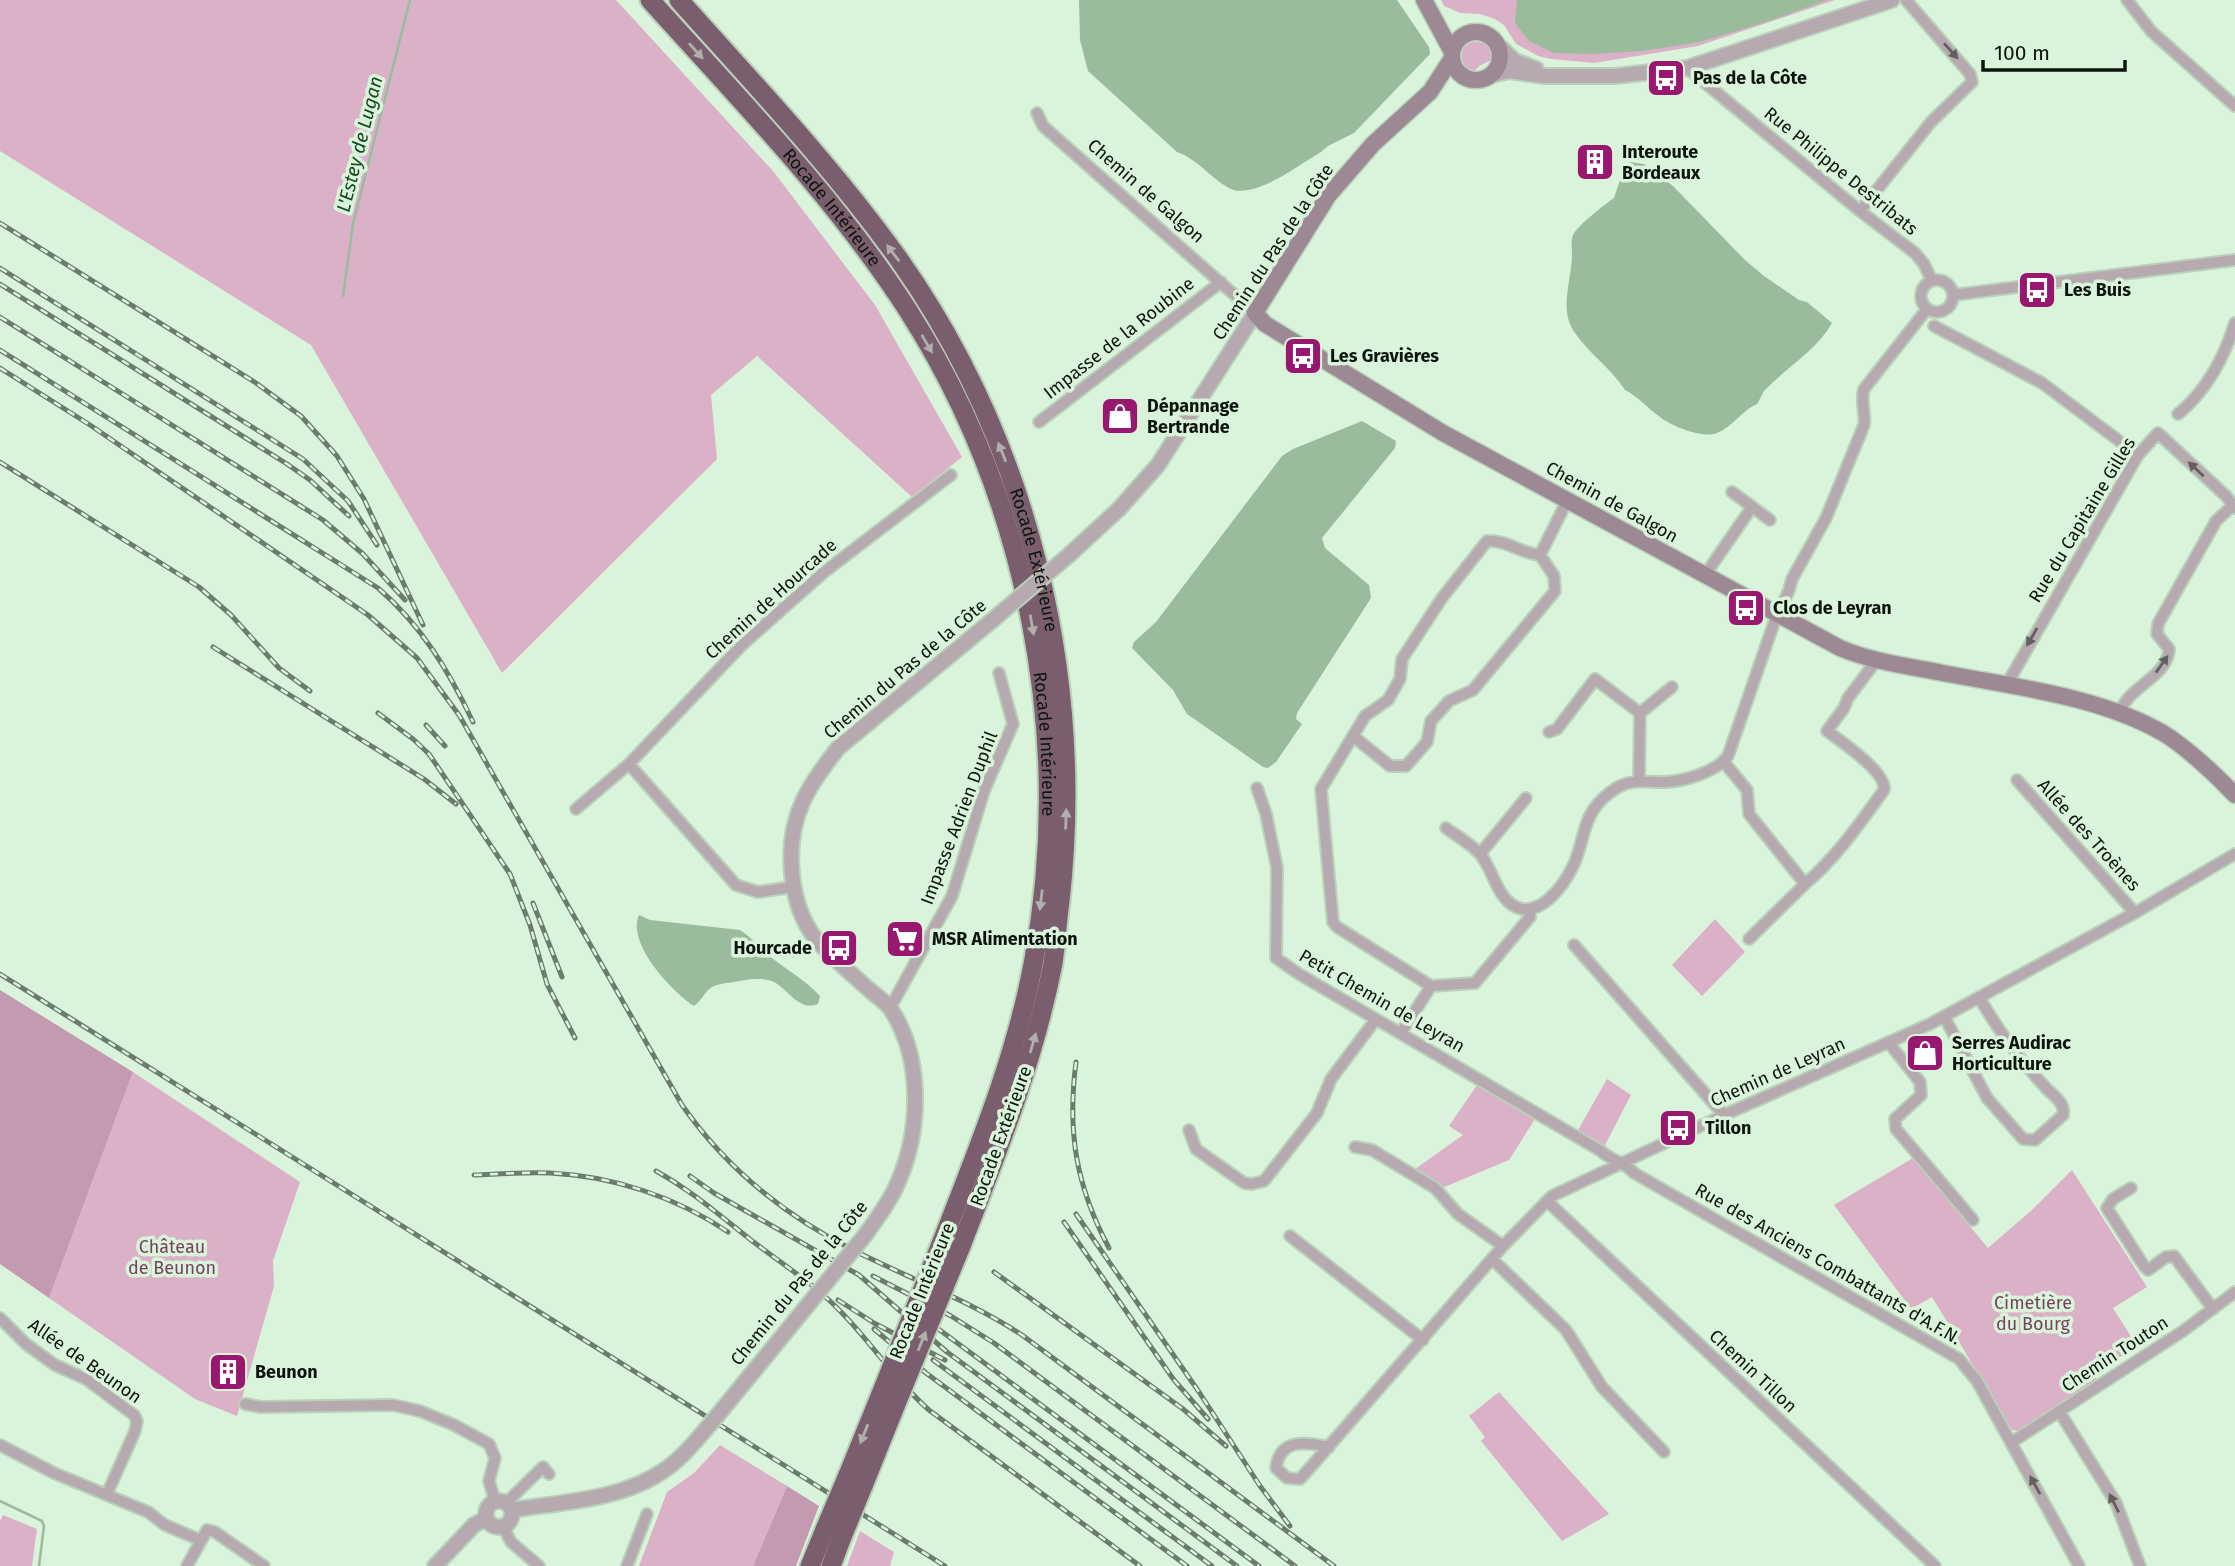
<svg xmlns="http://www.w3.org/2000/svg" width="2235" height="1566" viewBox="0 0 2235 1566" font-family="'Fira Sans',sans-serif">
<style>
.green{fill:#dbb1c8}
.forest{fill:#c39ab0}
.water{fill:#9bbc9c}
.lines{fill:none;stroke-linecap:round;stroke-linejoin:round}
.stream{stroke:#9bbc9c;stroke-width:2.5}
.minor-casing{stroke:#b9d0ba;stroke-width:14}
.tertiary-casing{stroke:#b9d0ba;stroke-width:18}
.secondary-casing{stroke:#b9d0ba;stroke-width:19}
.motorway-casing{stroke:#b9d0ba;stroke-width:23}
.minor{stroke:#b7a9b0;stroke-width:10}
.tertiary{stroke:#b7a9b0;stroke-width:14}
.secondary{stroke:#9d8994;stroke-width:16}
.motorway{stroke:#7a5e6d;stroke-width:19}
.rail-casing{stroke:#6b7b6c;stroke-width:5}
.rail{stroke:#daf4db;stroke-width:2.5;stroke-dasharray:8;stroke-linecap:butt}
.tertiary-bridge-casing{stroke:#b9d0ba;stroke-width:18;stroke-linecap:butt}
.motorway-bridge-casing{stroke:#b9d0ba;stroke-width:23;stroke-linecap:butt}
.tertiary-bridge{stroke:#b7a9b0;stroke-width:14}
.motorway-bridge{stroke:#7a5e6d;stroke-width:19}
.oneway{fill:#afb0aa}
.oneway2{fill:#62605f}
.labels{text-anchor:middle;stroke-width:7;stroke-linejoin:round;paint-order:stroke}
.poi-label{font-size:18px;font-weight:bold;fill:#0d160e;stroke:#daf4db;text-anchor:start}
.street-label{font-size:18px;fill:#0d160e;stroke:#daf4db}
.park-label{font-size:18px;fill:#784161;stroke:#daf4db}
.water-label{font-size:19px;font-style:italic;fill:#17481e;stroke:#daf4db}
</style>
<rect width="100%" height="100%" fill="#daf4db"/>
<!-- green -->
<path class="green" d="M 0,0 L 616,0 L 773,171 L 875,305 L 962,457 L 912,497 L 757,356 L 711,395 L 717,459 L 502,673 L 311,345 L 0,151 Z
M 1441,0 L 1835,0 L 1698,46 L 1594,63 L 1551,59 L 1538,56 L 1516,44 L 1504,25 L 1495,19 L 1480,14 L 1460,13 L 1444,6 Z
M 1472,41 L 1485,43 L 1491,50 L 1492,60 L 1481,65 L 1474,71 C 1463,68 1459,59 1463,48 Z
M 1715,919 L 1745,952 L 1702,996 L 1672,965 Z
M 133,1072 L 300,1182 L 273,1261 L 274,1286 L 237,1416 L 195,1399 L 49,1298 Z
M 1607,1079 L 1631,1095 L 1604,1147 L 1577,1132 Z
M 1477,1085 L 1535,1119 L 1509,1160 L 1442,1188 L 1415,1169 L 1463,1135 L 1449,1126 Z
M 1913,1158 L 1988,1248 L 2033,1209 L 2072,1170 L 2147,1287 L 2113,1308 L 2137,1346 L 2094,1374 L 2098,1381 L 2019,1431 L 2012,1430 L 1932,1297 L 1911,1309 L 1834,1205 Z
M 1499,1392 L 1609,1514 L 1562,1541 L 1481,1441 L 1485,1437 L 1469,1416 Z
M 720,1445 L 787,1486 L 753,1566 L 639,1566 L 667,1492 L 694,1473 Z
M 3,1515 L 37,1529 L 32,1566 L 0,1566 L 0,1521 Z
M 860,1531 L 894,1552 L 890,1566 L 847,1566 Z"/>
<!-- forest -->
<path class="forest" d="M 0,990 L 133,1072 L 49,1298 L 0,1264 Z
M 787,1486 L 819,1506 L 796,1566 L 753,1566 Z"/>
<!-- water -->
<path class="water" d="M 1079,0 L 1397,0 L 1429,47 L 1430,54 L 1354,133 L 1328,146 L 1321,152 C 1298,165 1251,203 1227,187 C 1209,176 1197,159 1177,152 L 1088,71 L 1080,40 Z
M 1517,0 L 1827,0 L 1769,21 L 1700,42 L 1643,51 L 1594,54 L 1554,53 L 1529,41 L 1515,23 Z
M 1630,162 L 1644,164 L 1673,186 L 1745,260 L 1764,276 L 1799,300 L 1807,302 L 1832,323 C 1816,351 1787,367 1765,390 C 1762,393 1760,400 1757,404 C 1742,410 1733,427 1717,433 C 1703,439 1671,426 1660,417 C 1647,408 1639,397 1625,390 C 1612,369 1589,354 1575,333 C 1558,310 1572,280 1572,254 C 1572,247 1570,240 1574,233 C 1580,224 1605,204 1614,198 L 1625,165 Z
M 1362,421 L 1396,441 L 1395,448 L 1322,538 L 1325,548 L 1369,585 L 1371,598 L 1297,713 L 1296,719 L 1302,724 L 1276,762 L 1268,768 L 1263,767 L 1187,714 L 1173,690 L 1132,648 L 1134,642 L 1156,622 L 1282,456 L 1293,449 Z
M 639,915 L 650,920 L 740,930 C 751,937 757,945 766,953 C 783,968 805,979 820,996 L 818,1004 C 798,1012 788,988 772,981 C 760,977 745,980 734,982 C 726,983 714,984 708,990 C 703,995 701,1001 694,1006 C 672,992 626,943 639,915 Z"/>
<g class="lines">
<!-- stream -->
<path class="stream" d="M 343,296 L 353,224 L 410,0
M 0,1501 L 42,1521 L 44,1526 L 39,1566"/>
<!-- minor casing -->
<g class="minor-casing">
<path id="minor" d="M 2127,0 L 2151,31 L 2235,106
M 1687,68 L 1860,211 L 1915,253 L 1924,264 L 1932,281
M 1037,113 L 1043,126 L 1052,134 L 1255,313
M 1860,211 L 1931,122 L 1972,82 L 1970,74 L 1906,0
M1921 296a16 16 0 1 1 32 0a16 16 0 1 1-32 0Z
M 1953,295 L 2235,260
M 1934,326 L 2042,383 L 2138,455
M 2178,414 C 2206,391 2224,358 2235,323
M 1039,422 L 1221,282
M 1732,492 L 1770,520
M 1705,575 L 1752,507
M 2007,684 L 2138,455 L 2158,433 L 2226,496 L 2235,508
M 1640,713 L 1672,687
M 2119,714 C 2128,686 2168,677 2169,649 L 2157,634 L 2158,624 L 2216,521 L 2233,505
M 1549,732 L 1557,729 L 1595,679 L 1640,713 L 1639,780
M 1353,736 L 1390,766 L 1406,766 L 1427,742 L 1431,721 L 1449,701 L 1473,690 L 1555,591 L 1554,576 L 1540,555 L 1568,499
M 1724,762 L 1747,790 L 1749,814 L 1805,884 L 1749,939
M 629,764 L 736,885 L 758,892 L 793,887
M 2017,780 L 2135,913
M 1257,788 L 1266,814 L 1277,868 L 1276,958 L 1299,974 L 1601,1151 C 1613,1162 1625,1162 1634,1173 L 1959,1359 L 1977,1381 L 2079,1566
M 576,809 L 629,764 L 742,645 L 823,573 L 951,475
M 1446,828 C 1457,836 1471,844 1480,854 C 1492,868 1496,893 1511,904 C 1537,923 1564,886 1574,864 C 1582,847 1583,824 1594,809 C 1600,800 1610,792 1618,787 C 1635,778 1648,783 1665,782 C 1685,781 1716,772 1728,756 L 1775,620 L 1789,590 L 1792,579 L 1826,518 L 1864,425 C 1866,413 1860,402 1864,389 L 1927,309
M 1480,854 L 1526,798
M 1805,884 C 1836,858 1860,823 1884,790 C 1887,773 1841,741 1827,731 L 1844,708 L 1848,698 L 1876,661
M 1574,945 L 1724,1115
M 1431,986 L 1337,927 L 1333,922 L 1321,789 L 1365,716 L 1388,700 L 1400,679 L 1402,659 L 1442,598 L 1487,541 C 1507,540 1520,553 1540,555
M 890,1008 L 952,896 L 984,791 L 1013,724 L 999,673
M 1944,1016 L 1987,1098 L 2023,1139 L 2035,1140 L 2063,1115 C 2065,1103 2055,1097 2047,1089 C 2019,1059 1999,1032 1979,997
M 1401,1033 L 1431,986 L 1475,983 L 1530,917 L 1531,910
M 1889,1043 L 1920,1082 L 1921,1095 L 1895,1119 L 1896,1129 L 1973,1220
M 1189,1130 L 1196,1149 L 1244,1183 L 1252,1184 L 1264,1181 L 1317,1113 L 1331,1079 L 1376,1019
M 1355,1147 L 1372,1150 L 1435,1188 L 1458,1214 L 1503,1246
M 2131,1188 L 2113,1199 L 2107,1208 L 2144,1266 L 2148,1270 L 2166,1257 L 2174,1256 L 2213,1309
M 1547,1201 L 1935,1566
M 1290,1236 L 1423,1340
M 1492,1259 L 1566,1330 L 1602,1387 L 1664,1452
M 0,1318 L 26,1344 L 55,1365 L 86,1379 L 134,1415 L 137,1421 L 135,1431 L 107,1494
M 245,1404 L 261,1407 L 393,1405 L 420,1411 L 454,1425 L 489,1444 L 495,1458 L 489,1481 L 495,1501
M 2059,1411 L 2116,1503 L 2140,1566
M 2012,1442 L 2183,1331 L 2235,1292
M 0,1445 L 54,1473 L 148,1512 L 165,1525 L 200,1540
M 1329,1447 C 1306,1442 1280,1438 1276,1468 L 1287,1478 L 1300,1479 L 1316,1461 L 1503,1246 L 1552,1196 L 1724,1115 L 1930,1024 L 2138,911 L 2235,854
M 506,1503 L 543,1467 L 549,1474
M 503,1526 L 511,1542 L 539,1566
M 187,1566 L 207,1530 L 215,1532 L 264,1566
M 627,1566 L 647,1514"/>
</g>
<!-- tertiary casing -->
<g class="tertiary-casing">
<path id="tertiary" d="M 1499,46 L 1515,61 L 1536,69
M 1491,75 L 1509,71 L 1544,76 L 1615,76 L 1687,68 L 1892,0
M 1069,555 L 1119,509 L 1158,465 L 1255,313
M 866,1234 C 878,1217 891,1200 899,1180 C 921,1128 922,1059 892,1011 C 886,1001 873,994 865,986 C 850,973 836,960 822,946 C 788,911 783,844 803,801 C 812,782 825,765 838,748 L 995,618
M 717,1416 L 807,1306
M486 1514a13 13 0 1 1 26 0a13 13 0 1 1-26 0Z
M 512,1510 C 561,1502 621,1500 663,1471 C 680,1460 693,1444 706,1429
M 435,1566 L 474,1525 L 487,1518"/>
</g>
<!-- secondary casing -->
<g class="secondary-casing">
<path id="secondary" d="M 1424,0 L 1452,52
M1452 56a24 24 0 1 1 48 0a24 24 0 1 1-48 0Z
M 1452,58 L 1430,92 L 1373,144 L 1328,196 L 1255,313 L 1265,324 L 1443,433 L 1840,648 C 1873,662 1908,666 1943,673 C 2014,687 2099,696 2163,733 C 2186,747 2216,775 2235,795"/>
</g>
<!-- motorway casing -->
<g class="motorway-casing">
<g id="motorway">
<path id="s1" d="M 650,0 C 740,100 836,198 909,312 C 1029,501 1074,739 1034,959 C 1017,1054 980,1144 945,1234"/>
<path id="s2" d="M 679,0 C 754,84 832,166 898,258 C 1029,443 1085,677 1060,901 C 1057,922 1056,943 1053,963 C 1034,1061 997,1153 961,1246"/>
<path d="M 848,1475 L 881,1394"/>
<path d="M 863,1486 L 896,1404"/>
<path d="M 810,1566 L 826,1527"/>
<path d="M 831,1566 L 842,1537"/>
</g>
</g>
<!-- minor -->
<use href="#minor" class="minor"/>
<!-- tertiary -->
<use href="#tertiary" class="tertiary"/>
<!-- secondary -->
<use href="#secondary" class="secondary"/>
<!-- motorway -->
<use href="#motorway" class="motorway"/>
<!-- rail casing -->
<g class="rail-casing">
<path id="rail" d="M 0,223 L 256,383 L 301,416 L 337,456 L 364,499 L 423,625
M 0,268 L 303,459 L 348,501 L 377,545
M 0,284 L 287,464 L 310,480 L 349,516
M 0,317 L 323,520 L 363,554 L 405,600
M 0,350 L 378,588 C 421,625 449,671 473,722
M 0,368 L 90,425 L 368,615 L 417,658 L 459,715 L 682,1105 C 726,1168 787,1217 855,1251 C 911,1279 970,1301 1022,1335 L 1334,1566
M 0,462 L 199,587 L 231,615 L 279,668 L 310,691
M 213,647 L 424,779 L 456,804
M 378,713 L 413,739 L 429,754 L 510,874 L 530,925 L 547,984 L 575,1038
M 426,725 L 445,746
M 533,903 L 562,977
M 0,974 L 945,1566
M 1076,1062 C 1067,1132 1076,1186 1109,1248
M 656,1171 C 692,1191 719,1215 751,1240 C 782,1264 816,1285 843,1314 C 873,1345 896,1381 929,1410 L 1140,1566
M 474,1175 C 499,1174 525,1172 550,1173 C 613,1176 676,1197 728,1232
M 690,1176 L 714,1193 L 859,1275 L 947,1352 L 1237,1566
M 1076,1214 L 1199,1392 L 1260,1486 L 1290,1526
M 1064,1222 L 1174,1380 L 1208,1419
M 994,1272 L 1183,1409 L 1226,1446
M 873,1276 L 951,1316 L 994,1343 L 1295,1566
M 838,1300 L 874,1323 L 945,1360
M 910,1308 L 1259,1566
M 874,1329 L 926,1373 L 1187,1566
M 933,1360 L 1212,1566"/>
</g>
<!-- rail -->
<use href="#rail" class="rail"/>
<!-- tertiary-bridge casing -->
<g class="tertiary-bridge-casing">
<path id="tertiary-bridge" d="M 995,618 L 1069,555
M 807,1306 L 866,1234
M 706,1429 L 717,1416"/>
</g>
<!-- motorway-bridge casing -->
<g class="motorway-bridge-casing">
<path id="motorway-bridge" d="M 881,1394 L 945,1234
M 896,1404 L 961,1246
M 826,1527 L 848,1475
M 842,1537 L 863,1486"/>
</g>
<!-- tertiary-bridge -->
<use href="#tertiary-bridge" class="tertiary-bridge"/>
<!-- motorway-bridge -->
<use href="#motorway-bridge" class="motorway-bridge"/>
</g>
<!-- one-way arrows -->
<defs><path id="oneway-solid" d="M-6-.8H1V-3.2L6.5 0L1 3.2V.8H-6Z" transform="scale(1.75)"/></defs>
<g class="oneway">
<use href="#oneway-solid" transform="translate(696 51) rotate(48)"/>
<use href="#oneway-solid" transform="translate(893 253) rotate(-127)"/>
<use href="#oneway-solid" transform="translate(927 344) rotate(60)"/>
<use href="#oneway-solid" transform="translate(1002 452) rotate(-112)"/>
<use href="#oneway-solid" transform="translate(1032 625) rotate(80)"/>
<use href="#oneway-solid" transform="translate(1066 819) rotate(-88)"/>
<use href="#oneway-solid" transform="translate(1041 900) rotate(97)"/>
<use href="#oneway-solid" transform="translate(1033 1043) rotate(-74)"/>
<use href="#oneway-solid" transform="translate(922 1341) rotate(-68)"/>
<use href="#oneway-solid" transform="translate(864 1434) rotate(112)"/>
</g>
<g class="oneway2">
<use href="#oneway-solid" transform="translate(1951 51) rotate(48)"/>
<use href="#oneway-solid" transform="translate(2196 469) rotate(-137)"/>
<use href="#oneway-solid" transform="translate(2032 637) rotate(120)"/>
<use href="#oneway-solid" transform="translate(2162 664) rotate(-55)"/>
<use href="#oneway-solid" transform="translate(2035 1485) rotate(-119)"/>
<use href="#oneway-solid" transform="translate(2114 1503) rotate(-117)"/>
</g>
<!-- icons -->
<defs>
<g id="bus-square" transform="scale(2.0125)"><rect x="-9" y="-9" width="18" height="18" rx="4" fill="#98186f" stroke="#daf4db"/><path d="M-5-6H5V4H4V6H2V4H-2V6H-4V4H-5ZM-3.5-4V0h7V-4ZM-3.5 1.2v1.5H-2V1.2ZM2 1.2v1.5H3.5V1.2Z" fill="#fff"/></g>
<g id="building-square" transform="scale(2.0125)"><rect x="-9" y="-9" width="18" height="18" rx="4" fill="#98186f" stroke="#daf4db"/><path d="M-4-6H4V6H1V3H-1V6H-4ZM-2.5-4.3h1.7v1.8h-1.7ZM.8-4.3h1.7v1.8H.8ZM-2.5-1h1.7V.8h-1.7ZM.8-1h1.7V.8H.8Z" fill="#fff"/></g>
<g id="shop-square" transform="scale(2.0125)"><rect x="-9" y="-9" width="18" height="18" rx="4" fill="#98186f" stroke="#daf4db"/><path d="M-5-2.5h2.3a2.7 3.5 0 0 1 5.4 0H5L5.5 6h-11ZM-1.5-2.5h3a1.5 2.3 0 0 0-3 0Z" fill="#fff"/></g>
<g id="supermarket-square" transform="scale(2.0125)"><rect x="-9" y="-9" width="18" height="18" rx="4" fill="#98186f" stroke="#daf4db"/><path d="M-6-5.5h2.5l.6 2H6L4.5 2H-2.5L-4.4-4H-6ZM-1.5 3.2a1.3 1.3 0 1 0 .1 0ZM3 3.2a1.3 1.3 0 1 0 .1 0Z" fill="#fff"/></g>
</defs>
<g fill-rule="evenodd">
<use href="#bus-square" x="1666" y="78"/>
<use href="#building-square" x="1595" y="162"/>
<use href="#bus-square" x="2037" y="290"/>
<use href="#bus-square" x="1303" y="356"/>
<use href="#shop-square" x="1120" y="416"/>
<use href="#bus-square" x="1746" y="608"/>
<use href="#supermarket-square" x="905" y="939"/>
<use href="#bus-square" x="839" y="948"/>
<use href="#shop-square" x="1925" y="1053"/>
<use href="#bus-square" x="1678" y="1128"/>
<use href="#building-square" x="228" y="1372"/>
</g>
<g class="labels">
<!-- poi labels -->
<g class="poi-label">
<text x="1693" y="84">Pas de la Côte</text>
<text x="1622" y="158">Interoute<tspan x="1622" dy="21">Bordeaux</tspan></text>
<text x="2064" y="296">Les Buis</text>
<text x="1330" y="362">Les Gravières</text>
<text x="1147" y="412">Dépannage<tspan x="1147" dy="21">Bertrande</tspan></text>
<text x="1773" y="614">Clos de Leyran</text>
<text x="932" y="945">MSR Alimentation</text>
<text x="812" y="954" text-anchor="end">Hourcade</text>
<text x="1952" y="1049">Serres Audirac<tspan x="1952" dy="21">Horticulture</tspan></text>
<text x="1705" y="1134">Tillon</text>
<text x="255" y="1378">Beunon</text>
</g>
<!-- street labels -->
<g class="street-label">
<text transform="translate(1841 171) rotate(39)" y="6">Rue Philippe Destribats</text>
<text transform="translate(1146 191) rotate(41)" y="6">Chemin de Galgon</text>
<text dy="6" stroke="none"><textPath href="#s1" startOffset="276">Rocade Intérieure</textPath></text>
<text transform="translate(1273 252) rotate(-57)" y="6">Chemin du Pas de la Côte</text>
<text transform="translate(1119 338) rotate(-38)" y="6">Impasse de la Roubine</text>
<text transform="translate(1612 502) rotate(29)" y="6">Chemin de Galgon</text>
<text transform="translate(2082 520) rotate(-59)" y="6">Rue du Capitaine Gilles</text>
<text dy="6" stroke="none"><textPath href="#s2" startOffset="672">Rocade Extérieure</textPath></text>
<text transform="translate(771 599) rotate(-42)" y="6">Chemin de Hourcade</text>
<text transform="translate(905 669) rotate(-40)" y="6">Chemin du Pas de la Côte</text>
<text dy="6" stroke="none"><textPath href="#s1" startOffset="864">Rocade Intérieure</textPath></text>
<text transform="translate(959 818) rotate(-69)" y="6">Impasse Adrien Duphil</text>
<text transform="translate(2089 835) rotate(48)" y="6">Allée des Troènes</text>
<text transform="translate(1382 1001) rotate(30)" y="6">Petit Chemin de Leyran</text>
<text transform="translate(1778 1072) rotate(-24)" y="6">Chemin de Leyran</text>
<text transform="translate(1001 1136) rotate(-70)" y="6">Rocade Extérieure</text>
<text transform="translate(1828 1264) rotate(30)" y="6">Rue des Anciens Combattants d'A.F.N.</text>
<text transform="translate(799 1283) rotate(-51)" y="6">Chemin du Pas de la Côte</text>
<text transform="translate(922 1291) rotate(-68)" y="6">Rocade Intérieure</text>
<text transform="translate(2115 1354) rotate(-33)" y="6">Chemin Touton</text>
<text transform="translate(85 1361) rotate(35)" y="6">Allée de Beunon</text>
<text transform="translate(1753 1371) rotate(43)" y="6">Chemin Tillon</text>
</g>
<!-- park labels -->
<g class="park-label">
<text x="172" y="1253">Château<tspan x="172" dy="21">de Beunon</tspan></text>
<text x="2033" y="1309">Cimetière<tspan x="2033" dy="21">du Bourg</tspan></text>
</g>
<!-- water labels -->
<g class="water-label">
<text transform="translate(359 144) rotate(-76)" y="7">L'Estey de Lugan</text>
</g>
</g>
<!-- scale -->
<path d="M1983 60v10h142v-10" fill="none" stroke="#0d160e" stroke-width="3.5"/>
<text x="1994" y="60" font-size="21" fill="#0d160e" stroke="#daf4db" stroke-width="5" paint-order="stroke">100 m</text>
</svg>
